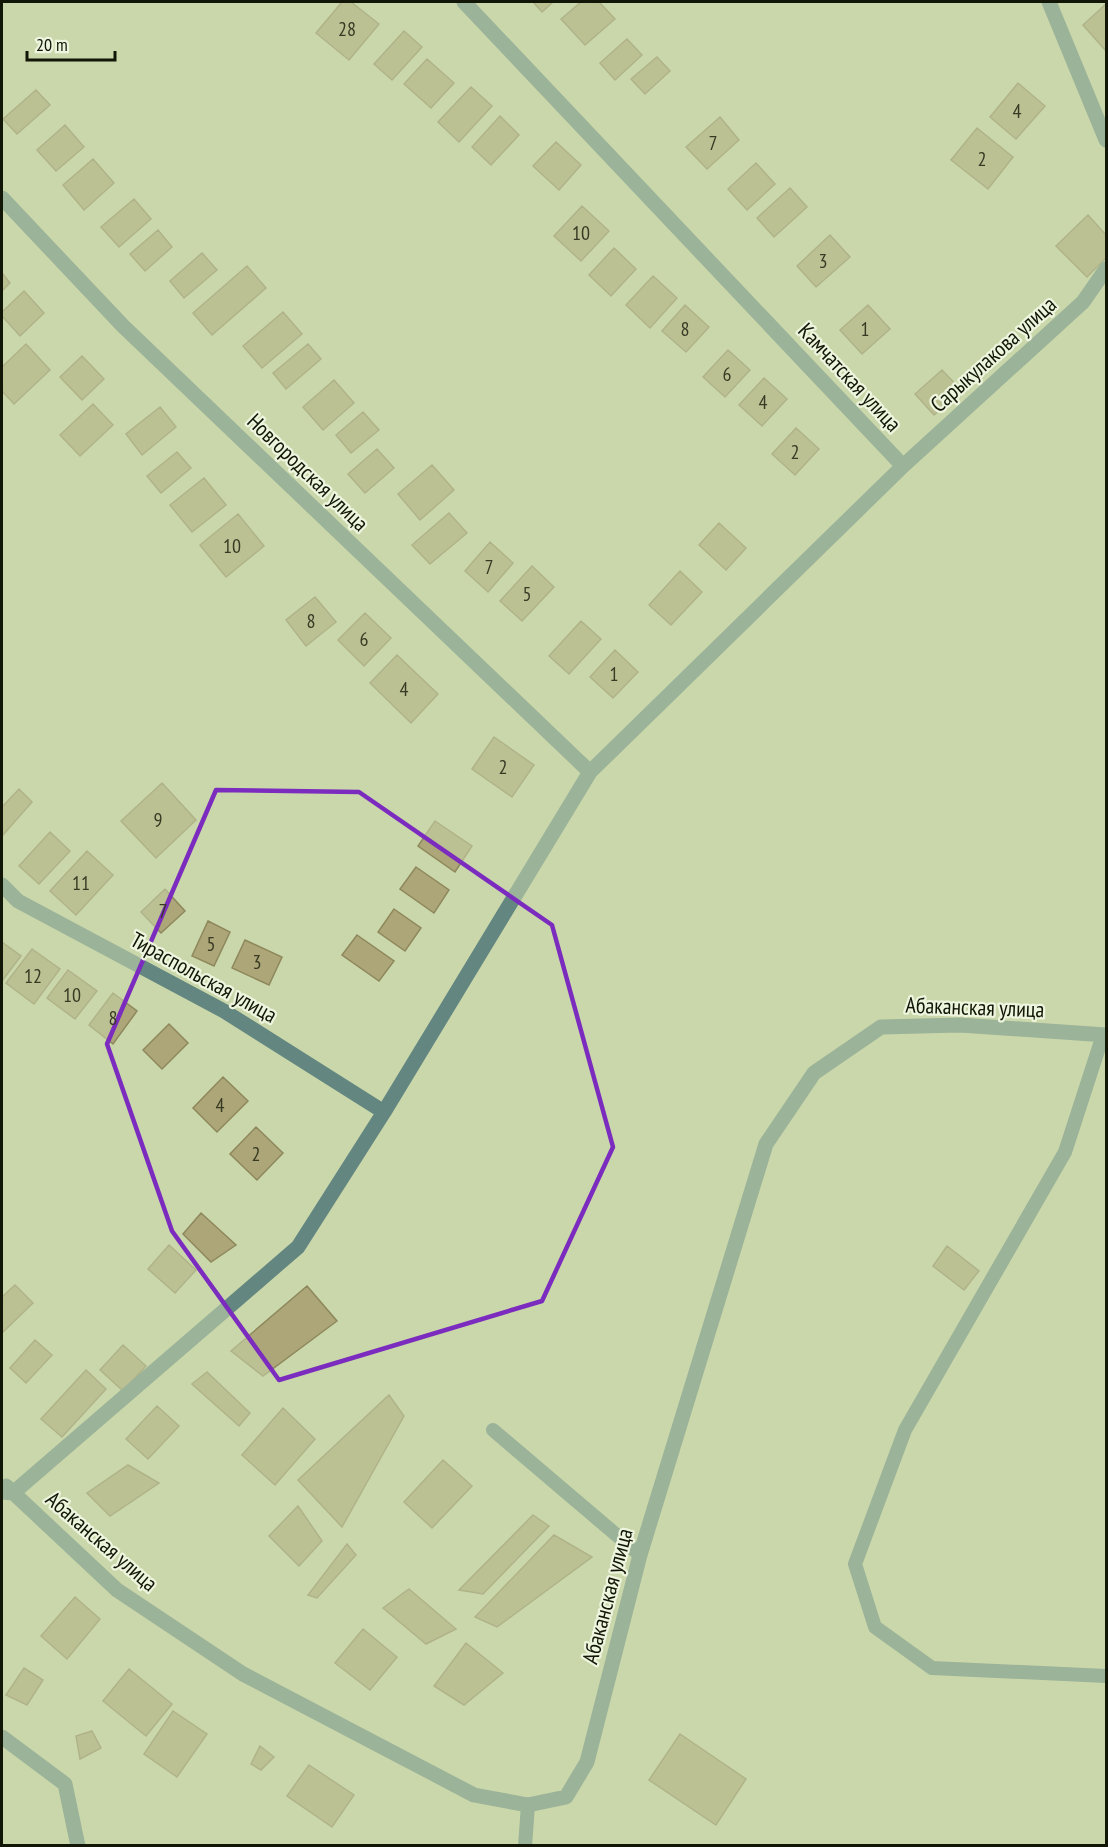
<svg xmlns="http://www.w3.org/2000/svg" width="1108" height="1847" viewBox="0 0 1108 1847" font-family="'PT Sans Narrow',sans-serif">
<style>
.building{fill:#aca679;stroke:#8e885c;stroke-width:1.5}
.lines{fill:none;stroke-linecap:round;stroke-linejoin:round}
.service{stroke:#638780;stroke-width:14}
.minor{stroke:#638780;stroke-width:15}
.marked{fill:none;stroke:#7b2cbf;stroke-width:4.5;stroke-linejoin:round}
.labels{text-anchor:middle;stroke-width:4.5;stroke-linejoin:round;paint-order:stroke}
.number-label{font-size:20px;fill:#383a23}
.street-label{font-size:22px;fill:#111606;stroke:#eef5de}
</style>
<rect width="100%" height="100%" fill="#cad7ab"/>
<!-- building -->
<path class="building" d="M 342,2 L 351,2 L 379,24 L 349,60 L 316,33 Z
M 533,2 L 553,2 L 542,12 Z
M 581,2 L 599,2 L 615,19 L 585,45 L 561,19 Z
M 1106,4 L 1106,51 L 1083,25 Z
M 404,31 L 422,47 L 392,80 L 374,64 Z
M 627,39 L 642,55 L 615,80 L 600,63 Z
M 657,57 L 670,71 L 645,94 L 631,79 Z
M 427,59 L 454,83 L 431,108 L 404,84 Z
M 1018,83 L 1045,106 L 1016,139 L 990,117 Z
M 471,87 L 492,106 L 459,142 L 438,122 Z
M 36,90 L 50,105 L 17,134 L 3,119 Z
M 500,116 L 519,135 L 491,165 L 472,147 Z
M 720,117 L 739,140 L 707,169 L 686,147 Z
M 65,125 L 84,147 L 56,171 L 37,150 Z
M 977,128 L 1013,157 L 988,189 L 951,160 Z
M 556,142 L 581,165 L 559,190 L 533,166 Z
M 93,159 L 114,183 L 84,210 L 63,185 Z
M 756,163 L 775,184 L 747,210 L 728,189 Z
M 790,188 L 807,207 L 774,237 L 757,218 Z
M 134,199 L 151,219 L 119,247 L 101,227 Z
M 582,206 L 609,231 L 581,261 L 554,236 Z
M 1088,215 L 1106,235 L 1106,258 L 1087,277 L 1056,246 Z
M 158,230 L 172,247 L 145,271 L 130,254 Z
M 830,235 L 850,257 L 816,287 L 797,266 Z
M 614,248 L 636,269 L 611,296 L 589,275 Z
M 202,253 L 217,270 L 184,298 L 170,281 Z
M 247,266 L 266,288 L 212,335 L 193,313 Z
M 2,273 L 10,283 L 2,291 Z
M 653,276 L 677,298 L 650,328 L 626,305 Z
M 24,291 L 44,313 L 20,336 L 2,316 L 2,312 Z
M 685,305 L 709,327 L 686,352 L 662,331 Z
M 868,305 L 890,329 L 862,354 L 840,330 Z
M 283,312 L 302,334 L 262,368 L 243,346 Z
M 26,344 L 50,370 L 14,404 L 2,391 L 2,367 Z
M 308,344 L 321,359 L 286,389 L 273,373 Z
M 728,350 L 750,370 L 725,397 L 703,377 Z
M 82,356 L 104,379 L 82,400 L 60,377 Z
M 942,370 L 962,391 L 934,415 L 915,394 Z
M 764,378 L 787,399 L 762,426 L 739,405 Z
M 334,380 L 354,403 L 323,430 L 303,407 Z
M 93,404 L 113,425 L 80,456 L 60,435 Z
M 160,407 L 176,427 L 142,455 L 126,434 Z
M 363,412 L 379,430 L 351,453 L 336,435 Z
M 796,428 L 819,449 L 795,475 L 772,454 Z
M 377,449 L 394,468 L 365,493 L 348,474 Z
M 177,452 L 191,468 L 161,493 L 147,476 Z
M 432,465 L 454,490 L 420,520 L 398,494 Z
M 204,478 L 226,505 L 192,532 L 170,505 Z
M 449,513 L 467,533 L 430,564 L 412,545 Z
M 238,514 L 264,546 L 226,577 L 200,545 Z
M 719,523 L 746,548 L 726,570 L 699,545 Z
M 490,542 L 513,563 L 488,592 L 465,571 Z
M 532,566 L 554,587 L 522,621 L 500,601 Z
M 680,571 L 702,592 L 671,625 L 649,605 Z
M 315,597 L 336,622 L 306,646 L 286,620 Z
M 365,613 L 391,638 L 364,666 L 338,640 Z
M 581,621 L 601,639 L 569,674 L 549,656 Z
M 615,650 L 638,672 L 613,698 L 590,677 Z
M 397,655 L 438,694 L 411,723 L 370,683 Z
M 494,737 L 534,765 L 512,797 L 472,769 Z
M 162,783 L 196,820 L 156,858 L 121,821 Z
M 19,789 L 32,802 L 2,836 L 2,807 Z
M 435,821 L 472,846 L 455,872 L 418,846 Z
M 50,832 L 70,851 L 39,884 L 19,866 Z
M 87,851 L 113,875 L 76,915 L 50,891 Z
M 416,867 L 449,890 L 434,913 L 400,889 Z
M 165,889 L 185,911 L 161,933 L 141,912 Z
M 394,909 L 421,928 L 405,951 L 378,932 Z
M 208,921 L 230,932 L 214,966 L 192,956 Z
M 357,935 L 394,961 L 379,981 L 342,955 Z
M 245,940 L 282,957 L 269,985 L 232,968 Z
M 2,942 L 21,956 L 2,981 Z
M 32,949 L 60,969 L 34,1004 L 6,983 Z
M 68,970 L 97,991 L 75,1019 L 47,998 Z
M 113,993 L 137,1011 L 113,1044 L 89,1025 Z
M 169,1024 L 188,1043 L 162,1069 L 143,1050 Z
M 223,1077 L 248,1101 L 217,1132 L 193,1108 Z
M 256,1127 L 283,1153 L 257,1180 L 230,1154 Z
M 201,1213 L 236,1245 L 211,1262 L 183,1234 Z
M 169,1245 L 196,1270 L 175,1293 L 148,1269 Z
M 947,1246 L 979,1271 L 964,1290 L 933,1266 Z
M 15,1285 L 33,1303 L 2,1333 L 2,1297 Z
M 307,1286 L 337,1321 L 263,1376 L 231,1351 Z
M 35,1340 L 52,1355 L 26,1383 L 10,1368 Z
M 123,1345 L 146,1366 L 123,1391 L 100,1370 Z
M 86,1370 L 106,1389 L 62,1437 L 41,1419 Z
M 207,1372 L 250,1413 L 239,1426 L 192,1384 Z
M 389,1395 L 404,1416 L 342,1527 L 298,1480 Z
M 157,1406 L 179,1426 L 148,1459 L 126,1439 Z
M 283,1408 L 315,1439 L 275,1485 L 242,1455 Z
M 443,1460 L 472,1486 L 432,1528 L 404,1502 Z
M 128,1465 L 159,1483 L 110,1516 L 87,1493 Z
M 298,1506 L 322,1541 L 299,1566 L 269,1536 Z
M 533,1515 L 549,1526 L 483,1594 L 459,1590 Z
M 554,1535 L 592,1557 L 497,1627 L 475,1617 Z
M 347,1544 L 356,1555 L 317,1598 L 308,1595 Z
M 409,1589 L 456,1629 L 426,1644 L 383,1608 Z
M 75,1597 L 100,1619 L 67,1659 L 41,1636 Z
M 363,1629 L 397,1657 L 370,1690 L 335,1663 Z
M 466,1643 L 503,1673 L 464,1705 L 434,1686 Z
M 24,1668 L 43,1680 L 27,1705 L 6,1695 Z
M 129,1669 L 172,1704 L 146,1736 L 103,1701 Z
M 173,1711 L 207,1734 L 177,1777 L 144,1754 Z
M 92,1731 L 101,1748 L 80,1759 L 76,1736 Z
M 680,1734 L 746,1779 L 716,1825 L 649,1780 Z
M 260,1746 L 274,1757 L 261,1770 L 251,1764 Z
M 309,1765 L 354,1795 L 332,1827 L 287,1796 Z"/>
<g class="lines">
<!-- service -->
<path class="service" d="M 1103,1035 L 1065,1152 L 905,1430 L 855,1564 L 875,1627 L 932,1668 L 1106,1676
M 493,1430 L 640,1555
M 525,1846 L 528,1805"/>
<!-- minor -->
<path class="minor" d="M 1049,2 L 1106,140
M 2,198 L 123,326 L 590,772
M 903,466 L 1083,302 L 1106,269
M 2,885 L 18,901 L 224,1011 L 384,1112
M 6,1486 L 117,1590 L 243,1674 L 474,1795 L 528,1805 L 566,1797 L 587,1762 L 640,1555 L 766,1144 L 814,1073 L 881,1027 L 960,1025 L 1106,1035
M 2,1492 L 13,1493 L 298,1247 L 384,1112 L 590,772 L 903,466 L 464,2
M 2,1737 L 65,1784 L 78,1846"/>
</g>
<!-- marked area -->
<path d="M0 0H1108V1847H0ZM 216,790 L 359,792 L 552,925 L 613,1147 L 542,1301 L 279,1380 L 172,1231 L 107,1044 Z" fill="#cad7ab" fill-opacity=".55" fill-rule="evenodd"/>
<path class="marked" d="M 216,790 L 359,792 L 552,925 L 613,1147 L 542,1301 L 279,1380 L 172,1231 L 107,1044 Z"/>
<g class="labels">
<!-- number labels -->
<g class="number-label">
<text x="347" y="36">28</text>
<text x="1017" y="118">4</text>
<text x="713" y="150">7</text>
<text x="982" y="166">2</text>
<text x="581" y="240">10</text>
<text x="823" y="268">3</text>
<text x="685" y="336">8</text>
<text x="865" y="336">1</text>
<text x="727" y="381">6</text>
<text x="763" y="409">4</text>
<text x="795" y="459">2</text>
<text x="232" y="553">10</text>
<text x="489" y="574">7</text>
<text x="527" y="601">5</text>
<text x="311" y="628">8</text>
<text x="364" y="646">6</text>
<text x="614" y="681">1</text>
<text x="404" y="696">4</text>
<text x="503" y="774">2</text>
<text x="158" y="827">9</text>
<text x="81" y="890">11</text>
<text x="163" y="918">7</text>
<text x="211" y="951">5</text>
<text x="257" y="969">3</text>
<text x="33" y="983">12</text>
<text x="72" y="1002">10</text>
<text x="113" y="1025">8</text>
<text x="220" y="1112">4</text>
<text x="256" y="1161">2</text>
</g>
<!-- street labels -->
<g class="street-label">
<text transform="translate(993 354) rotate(-42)" y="8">Сарыкулакова улица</text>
<text transform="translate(850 377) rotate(47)" y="8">Камчатская улица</text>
<text transform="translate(308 472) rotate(44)" y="8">Новгородская улица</text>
<text transform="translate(204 977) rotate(29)" y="8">Тираспольская улица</text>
<text transform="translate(975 1007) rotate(2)" y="8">Абаканская улица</text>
<text transform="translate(102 1541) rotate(41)" y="8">Абаканская улица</text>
<text transform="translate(607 1596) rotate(-75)" y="8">Абаканская улица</text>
</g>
</g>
<!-- border -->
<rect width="1108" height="1847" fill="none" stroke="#111606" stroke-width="6"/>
<!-- scale -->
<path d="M27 51v9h88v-9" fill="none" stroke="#111606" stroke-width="3"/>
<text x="36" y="51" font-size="18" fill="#111606" stroke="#eef5de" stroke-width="4.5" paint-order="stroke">20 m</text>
</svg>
